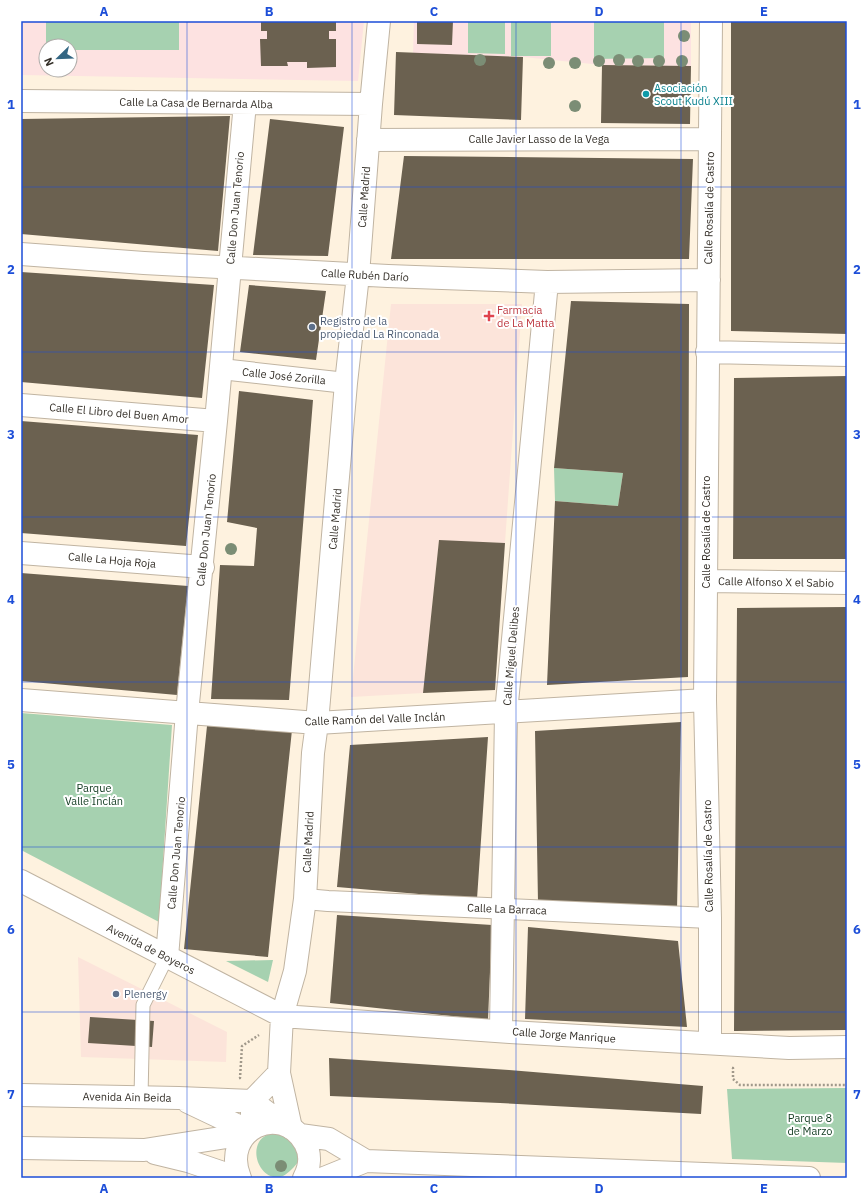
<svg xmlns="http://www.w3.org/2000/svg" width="868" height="1199" viewBox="0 0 868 1199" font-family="'IBM Plex Sans',sans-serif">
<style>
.commercial{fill:#fce4da}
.education{fill:#fde2e1;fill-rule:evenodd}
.green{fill:#a6d1b0}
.building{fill:#6b6150}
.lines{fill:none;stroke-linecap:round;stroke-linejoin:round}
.service-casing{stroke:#c0b4a2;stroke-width:15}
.pedestrian-casing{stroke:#c0b4a2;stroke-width:22}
.minor-casing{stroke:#c0b4a2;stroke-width:24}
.secondary-casing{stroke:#c0b4a2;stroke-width:24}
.path{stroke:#a1998b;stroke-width:2.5;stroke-dasharray:2 2;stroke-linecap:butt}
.service{stroke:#fff;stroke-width:13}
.pedestrian{stroke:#fff;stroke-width:20}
.minor{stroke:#fff;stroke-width:22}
.secondary{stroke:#fff;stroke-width:22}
.tree{fill:#7b8d75}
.grid{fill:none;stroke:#1d4ed8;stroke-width:1;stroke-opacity:0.55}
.culture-dot{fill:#0f9aa8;stroke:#fff;stroke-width:1.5}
.health-dot{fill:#e0444e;stroke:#fff;stroke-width:1.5}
.service-dot{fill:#5c6f8a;stroke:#fff;stroke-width:1.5}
.labels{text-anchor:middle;stroke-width:4;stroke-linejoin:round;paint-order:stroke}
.culture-label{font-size:11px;fill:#0d838f;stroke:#fff;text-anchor:start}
.street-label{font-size:11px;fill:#342f28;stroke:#fff}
.health-label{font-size:11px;fill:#be3a42;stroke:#fff;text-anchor:start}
.service-label{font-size:11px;fill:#4e5e75;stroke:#fff;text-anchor:start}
.park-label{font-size:11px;fill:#103a1f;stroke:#fff}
.neatline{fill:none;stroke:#1d4ed8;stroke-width:1.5}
.grid-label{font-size:13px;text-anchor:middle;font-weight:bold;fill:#1d4ed8}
</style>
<rect width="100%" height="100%" fill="#fef2df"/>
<!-- commercial -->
<path class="commercial" d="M 391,304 L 522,304 L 505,543 L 439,541 L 423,693 L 351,697 Z
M 78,957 L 227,1032 L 226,1062 L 81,1057 Z"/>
<!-- education -->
<path class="education" d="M 21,21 L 364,21 L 358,81 L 21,75 ZM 46,46 L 70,46 L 70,70 L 46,70 Z
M 414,21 L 691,21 L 691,66 L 602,65 L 523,57 L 413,53 Z"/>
<!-- green -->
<path class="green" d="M 46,21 L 179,21 L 179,50 L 70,50 L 70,46 L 46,46 Z
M 468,21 L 505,21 L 505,54 L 468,53 Z
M 511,21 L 551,21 L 551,56 L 511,56 Z
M 594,21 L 664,21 L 664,58 L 594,59 Z
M 554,468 L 623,473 L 618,506 L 555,501 Z
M 21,713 L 172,725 L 159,922 L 21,850 Z
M 273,960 L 268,982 L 226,961 Z
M 847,1088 L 847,1163 L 732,1159 L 727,1089 Z
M 277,1131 L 296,1141 L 299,1161 C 295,1166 289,1173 283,1176 C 265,1183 250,1158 259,1142 C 262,1136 271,1133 277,1131 Z"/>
<!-- building -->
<path class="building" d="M 261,21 L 336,21 L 336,31 L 329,31 L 329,39 L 336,39 L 336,67 L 307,68 L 307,62 L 287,62 L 288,66 L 261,66 L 260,39 L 267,39 L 267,31 L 261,31 Z
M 417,21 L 453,21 L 452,45 L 417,44 Z
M 731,21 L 847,21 L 847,334 L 731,331 Z
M 396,52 L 523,57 L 521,120 L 394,115 Z
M 602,65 L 691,66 L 690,124 L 601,123 Z
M 230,116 L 218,251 L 21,234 L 21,119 Z
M 270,119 L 344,127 L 328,256 L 253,255 Z
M 404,156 L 693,159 L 689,259 L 391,259 Z
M 21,272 L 214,285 L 202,398 L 21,382 Z
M 249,285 L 326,291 L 316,360 L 240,352 Z
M 571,301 L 689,304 L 688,677 L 547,685 L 555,501 L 618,506 L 623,473 L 554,468 Z
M 847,376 L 847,559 L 733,559 L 734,378 Z
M 239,391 L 313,400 L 289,700 L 211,699 L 220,565 L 254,566 L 257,528 L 227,522 Z
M 21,421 L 198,435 L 186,546 L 21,533 Z
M 439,540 L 505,543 L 495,690 L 423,693 Z
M 21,573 L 188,586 L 177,695 L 21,681 Z
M 847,607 L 847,1030 L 734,1031 L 737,608 Z
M 681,722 L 677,909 L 538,902 L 535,731 Z
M 207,726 L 292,730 L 268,957 L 184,949 Z
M 488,737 L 477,899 L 337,887 L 350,745 Z
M 337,915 L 492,925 L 488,1020 L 330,1003 Z
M 528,927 L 678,941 L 687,1027 L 525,1019 Z
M 90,1017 L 154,1021 L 152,1047 L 88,1043 Z
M 329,1058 L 509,1070 L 703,1086 L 701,1114 L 500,1103 L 330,1096 Z"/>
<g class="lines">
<!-- service casing -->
<g class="service-casing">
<path id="service" d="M 141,1097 L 143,1005 L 167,957"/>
</g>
<!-- pedestrian casing -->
<g class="pedestrian-casing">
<path id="pedestrian" d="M 221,369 L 346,383
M 305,899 L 328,901 L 710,918"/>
</g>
<!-- minor casing -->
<g class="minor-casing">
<path id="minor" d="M 21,101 L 371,104
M 368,140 L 710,139
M 21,254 L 144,263 L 388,276 L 547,282 L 709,280
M 707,352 L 847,355
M 21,405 L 216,421
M 21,553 L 203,567
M 706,581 L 847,583
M 21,700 L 317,723 L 705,700
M 21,881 L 282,1016 L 510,1032 L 789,1048 L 847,1047
M 167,957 L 187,713 L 216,421 L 245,103
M 501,1030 L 506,713 L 547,282
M 710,1043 L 710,918 L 705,700 L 711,21
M 279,1073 L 282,1016 L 295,971 L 305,899 L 313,753 L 317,723 L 346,383 L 358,275 L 371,104 L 379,21
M 21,1095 L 179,1098 L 252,1101 L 281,1123
M 188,1102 L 249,1131
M 252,1115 L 252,1101 L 279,1073 L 291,1128"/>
</g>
<!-- secondary casing -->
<g class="secondary-casing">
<path id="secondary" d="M 300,1135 L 329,1139 L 366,1161
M 21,1148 L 144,1150 L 246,1134
M 155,1153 L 188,1161 L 238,1178
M 240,1178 C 220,1130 281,1101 305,1143 C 311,1154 310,1167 304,1178
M 324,1178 L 366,1161 L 809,1178"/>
</g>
<!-- path -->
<path class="path" d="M 732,1068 L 733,1068 L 733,1079 L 740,1085 L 847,1085
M 239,1078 L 240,1078 L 242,1046 L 259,1035"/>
<!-- service -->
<use href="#service" class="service"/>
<!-- pedestrian -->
<use href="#pedestrian" class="pedestrian"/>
<!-- minor -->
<use href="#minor" class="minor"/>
<!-- secondary -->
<use href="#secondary" class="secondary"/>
</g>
<!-- trees -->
<g class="tree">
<circle cx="684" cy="36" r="6"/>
<circle cx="480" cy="60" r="6"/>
<circle cx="619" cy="60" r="6"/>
<circle cx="599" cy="61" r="6"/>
<circle cx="638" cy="61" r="6"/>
<circle cx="659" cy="61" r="6"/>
<circle cx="682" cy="61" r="6"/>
<circle cx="549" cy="63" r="6"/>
<circle cx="575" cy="63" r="6"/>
<circle cx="575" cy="106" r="6"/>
<circle cx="231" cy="549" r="6"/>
<circle cx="281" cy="1166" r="6"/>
</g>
<!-- grid -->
<path class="grid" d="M 187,21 L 187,1178M 352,21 L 352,1178M 516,21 L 516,1178M 681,21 L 681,1178M 21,187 L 847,187M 21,352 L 847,352M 21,517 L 847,517M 21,682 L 847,682M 21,847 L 847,847M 21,1012 L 847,1012"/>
<!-- markers -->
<circle class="culture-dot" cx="646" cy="94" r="4"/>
<path class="health-dot" d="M487 310h4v4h4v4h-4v4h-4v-4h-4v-4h4z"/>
<g class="service-dot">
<circle cx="312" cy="327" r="4"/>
<circle cx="116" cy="994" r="4"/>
</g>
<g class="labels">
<!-- culture labels -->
<g class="culture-label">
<text x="654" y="92">Asociación<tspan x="654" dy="13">Scout Kudú XIII</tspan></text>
</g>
<!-- street labels -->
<g class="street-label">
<text transform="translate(196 103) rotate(1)" y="4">Calle La Casa de Bernarda Alba</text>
<text x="539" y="143">Calle Javier Lasso de la Vega</text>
<text transform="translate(364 197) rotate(-86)" y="4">Calle Madrid</text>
<text transform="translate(235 208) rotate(-85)" y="4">Calle Don Juan Tenorio</text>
<text transform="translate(709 208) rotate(-89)" y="4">Calle Rosalía de Castro</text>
<text transform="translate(365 275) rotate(3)" y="4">Calle Rubén Darío</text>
<text transform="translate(284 376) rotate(6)" y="4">Calle José Zorilla</text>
<text transform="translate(119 413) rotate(5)" y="4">Calle El Libro del Buen Amor</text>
<text transform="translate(335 519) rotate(-85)" y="4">Calle Madrid</text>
<text transform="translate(206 530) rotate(-84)" y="4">Calle Don Juan Tenorio</text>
<text transform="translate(706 532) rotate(-90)" y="4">Calle Rosalía de Castro</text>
<text transform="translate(112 560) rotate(5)" y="4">Calle La Hoja Roja</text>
<text transform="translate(776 582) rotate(1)" y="4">Calle Alfonso X el Sabio</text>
<text transform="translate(511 656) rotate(-85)" y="4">Calle Miguel Delibes</text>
<text transform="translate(375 719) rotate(-2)" y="4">Calle Ramón del Valle Inclán</text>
<text transform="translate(308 842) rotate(-87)" y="4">Calle Madrid</text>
<text transform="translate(176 853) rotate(-85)" y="4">Calle Don Juan Tenorio</text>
<text transform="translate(708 856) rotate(-91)" y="4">Calle Rosalía de Castro</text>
<text transform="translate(507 909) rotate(2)" y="4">Calle La Barraca</text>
<text transform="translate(151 949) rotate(27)" y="4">Avenida de Boyeros</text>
<text transform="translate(564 1035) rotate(4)" y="4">Calle Jorge Manrique</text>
<text transform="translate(127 1097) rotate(1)" y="4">Avenida Ain Beida</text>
</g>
<!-- health labels -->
<g class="health-label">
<text x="497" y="314">Farmacia<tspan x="497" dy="13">de La Matta</tspan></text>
</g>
<!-- service labels -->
<g class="service-label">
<text x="320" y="325">Registro de la<tspan x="320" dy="13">propiedad La Rinconada</tspan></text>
<text x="124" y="998">Plenergy</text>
</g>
<!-- park labels -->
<g class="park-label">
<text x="94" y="792">Parque<tspan x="94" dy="13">Valle Inclán</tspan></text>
<text x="810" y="1122">Parque 8<tspan x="810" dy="13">de Marzo</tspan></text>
</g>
</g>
<!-- border -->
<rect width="868" height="1199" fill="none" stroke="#ffffff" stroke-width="44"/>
<!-- north arrow -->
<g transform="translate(58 58) rotate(247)"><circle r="19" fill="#ffffff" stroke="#aeaca9"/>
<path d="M0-3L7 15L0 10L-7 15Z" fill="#346784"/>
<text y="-6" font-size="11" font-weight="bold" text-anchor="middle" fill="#342f28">N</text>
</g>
<rect x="22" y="22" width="824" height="1155" class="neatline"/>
<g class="grid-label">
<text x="104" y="16">A</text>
<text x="269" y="16">B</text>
<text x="434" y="16">C</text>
<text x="599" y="16">D</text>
<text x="764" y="16">E</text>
<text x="11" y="109">1</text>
<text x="857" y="109">1</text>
<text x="11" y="274">2</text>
<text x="857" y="274">2</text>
<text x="11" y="439">3</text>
<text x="857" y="439">3</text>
<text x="11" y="604">4</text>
<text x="857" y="604">4</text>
<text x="11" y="769">5</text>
<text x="857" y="769">5</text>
<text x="11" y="934">6</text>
<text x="857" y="934">6</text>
<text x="11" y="1099">7</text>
<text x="857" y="1099">7</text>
<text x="104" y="1193">A</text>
<text x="269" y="1193">B</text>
<text x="434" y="1193">C</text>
<text x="599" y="1193">D</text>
<text x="764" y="1193">E</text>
</g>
</svg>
